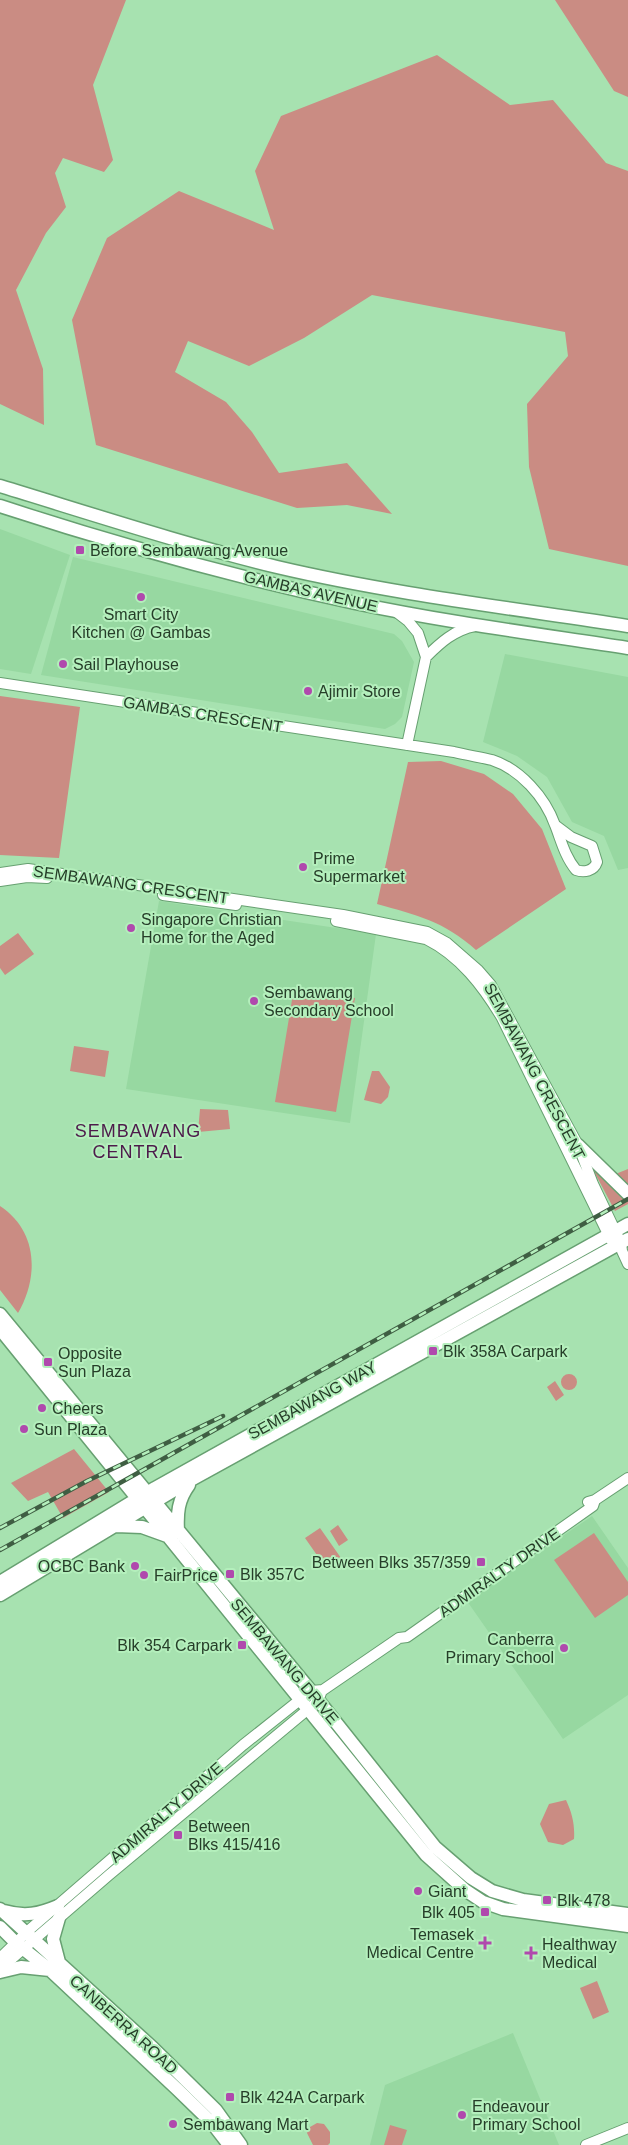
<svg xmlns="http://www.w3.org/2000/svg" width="628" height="2145" viewBox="0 0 628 2145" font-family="Helvetica,sans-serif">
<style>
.built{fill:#97d8a1}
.green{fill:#ca8c83}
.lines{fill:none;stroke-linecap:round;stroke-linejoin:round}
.minor-casing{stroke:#67a071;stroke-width:12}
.major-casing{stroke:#67a071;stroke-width:15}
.minor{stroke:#fff;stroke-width:10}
.major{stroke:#fff;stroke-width:12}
.rail-casing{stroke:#3f5e43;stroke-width:4.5}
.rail{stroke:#b4efbc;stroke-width:2.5;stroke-dasharray:8;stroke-linecap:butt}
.poi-dot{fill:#b049ad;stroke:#b4efbc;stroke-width:2}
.labels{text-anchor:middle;stroke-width:4;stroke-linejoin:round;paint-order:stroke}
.poi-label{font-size:16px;fill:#263e29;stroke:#b4efbc;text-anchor:start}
.street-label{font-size:16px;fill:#263e29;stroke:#b4efbc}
.neighbourhood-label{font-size:18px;letter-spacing:1px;fill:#4d1b4b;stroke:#b4efbc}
</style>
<rect width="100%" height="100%" fill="#a7e2b0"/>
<!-- built -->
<path class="built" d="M 0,529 L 70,555 L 31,674 L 0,669 Z
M 73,557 L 394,634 L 402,641 L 414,662 L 402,717 L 395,724 L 385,729 L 41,675 Z
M 505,654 L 628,677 L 628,868 L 618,870 L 604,836 L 572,822 L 547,777 L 517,756 L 483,742 Z
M 159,901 L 376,934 L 350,1123 L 126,1089 Z
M 592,1516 L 628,1568 L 628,1695 L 563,1739 L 467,1601 Z
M 513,2033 L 559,2145 L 370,2145 L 385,2085 Z"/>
<!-- green -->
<path class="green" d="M 0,0 L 126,0 L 93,85 L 113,160 L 104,172 L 63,158 L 55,173 L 66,207 L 46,233 L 16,290 L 43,369 L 44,425 L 0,404 Z
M 555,0 L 628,0 L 628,97 L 614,91 Z
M 437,55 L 510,105 L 553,100 L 606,163 L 628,171 L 628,566 L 549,549 L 529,467 L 527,404 L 568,356 L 565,332 L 372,295 L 304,338 L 249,366 L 188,341 L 175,372 L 226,402 L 252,432 L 279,473 L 347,463 L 392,514 L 347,505 L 297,508 L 96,445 L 72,320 L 107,238 L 179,191 L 274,230 L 255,171 L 281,116 Z
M 0,696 L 80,707 L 59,858 L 0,855 Z
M 441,761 L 484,774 L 513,794 L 542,829 L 566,889 L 476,950 C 444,921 416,915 377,904 L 408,762 Z
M 18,933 L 34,954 L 5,975 L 0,968 L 0,946 Z
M 294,988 L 355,998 L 336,1112 L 275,1102 Z
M 74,1046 L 109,1051 L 105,1077 L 70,1071 Z
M 372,1071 L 379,1071 L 390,1087 L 388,1097 L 381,1104 L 364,1100 Z
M 200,1109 L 228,1110 L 230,1129 L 198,1132 Z
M 589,1162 L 613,1175 L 628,1169 L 628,1204 L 615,1211 Z
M 0,1206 C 38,1231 39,1277 18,1313 L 0,1290 Z
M561 1382a8 8 0 1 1 16 0a8 8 0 1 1-16 0Z
M 555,1381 L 564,1395 L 556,1401 L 547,1387 Z
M 74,1449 L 109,1492 L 63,1518 L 48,1492 L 28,1501 L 11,1483 Z
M 338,1525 L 348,1540 L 339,1546 L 330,1531 Z
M 320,1528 L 341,1558 L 326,1568 L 305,1538 Z
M 594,1533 L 628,1582 L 628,1595 L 595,1618 L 554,1560 Z
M 566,1800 C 572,1813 575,1824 574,1839 L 563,1845 L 548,1842 L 540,1824 L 549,1804 Z
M 597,1981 L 609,2012 L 593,2019 L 580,1988 Z
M 317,2123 L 324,2124 L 330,2132 L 330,2143 L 328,2145 L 313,2145 L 307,2133 L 310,2127 Z
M 390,2125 L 407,2130 L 402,2145 L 384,2145 Z"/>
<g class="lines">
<!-- minor casing -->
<g class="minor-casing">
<path id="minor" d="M 395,611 L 408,621 L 418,633 L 426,657 L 407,745
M 426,657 C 440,643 454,630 475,626
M 0,683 L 454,752 C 466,755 479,757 492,760 C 520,769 545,797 555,825 C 561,840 565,857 576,870 C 584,873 594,871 597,862 L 592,846 L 571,837 L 555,825
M 0,873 L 28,869 L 343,915 L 427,932 L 447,943 L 478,970 L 491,985 L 578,1145 L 593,1184 L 621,1243 L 622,1251 L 628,1264
M 0,881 L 27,877 L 47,878
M 163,895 L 236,905
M 336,921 L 426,939 C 460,956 483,986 502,1018 L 611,1240
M 588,1502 L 595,1500 L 628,1478
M 0,1958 L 29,1930 L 243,1745 L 311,1691 L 323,1690 L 399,1638 L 407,1637 L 593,1506 L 595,1500
M 0,1969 L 109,1875 L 318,1701 L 321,1693
M 586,2145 L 628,2128"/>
</g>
<!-- major casing -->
<g class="major-casing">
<path id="major" d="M 0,486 C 92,514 183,544 277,567 C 392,594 511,608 628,626
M 0,506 C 116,544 235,577 355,603 C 445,622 537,634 628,648
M 578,1145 L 628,1194
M 0,1314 L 311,1691 L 435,1847 L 471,1878 L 492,1891 L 523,1900 L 628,1914
M 0,1329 L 426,1855 L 465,1890 L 483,1902 L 503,1909 L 628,1926
M 116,1526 L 142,1527 L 167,1536
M 178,1531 C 177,1513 178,1500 189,1485
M 0,1582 L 155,1488 L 628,1224
M 0,1595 L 191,1480 L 628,1239
M 0,1909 L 153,2048 L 216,2110 L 241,2145
M 4,1911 C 25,1917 39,1914 58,1906
M 0,1927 L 16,1943 L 50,1970 L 177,2089 L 212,2123 L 229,2145
M 59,1962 L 53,1939 L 59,1918
M 0,1972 L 21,1967 L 50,1970"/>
</g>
<!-- minor -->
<use href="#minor" class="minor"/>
<!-- major -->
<use href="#major" class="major"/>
<!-- rail casing -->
<g class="rail-casing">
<path id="rail" d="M 0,1528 L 87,1481 L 223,1416
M 0,1550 L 628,1199"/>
</g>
<!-- rail -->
<use href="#rail" class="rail"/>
</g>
<!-- markers -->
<g class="poi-dot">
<rect x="75" y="545" width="10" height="10" rx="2.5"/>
<circle cx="141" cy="597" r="5"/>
<circle cx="63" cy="664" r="5"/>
<circle cx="308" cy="691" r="5"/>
<circle cx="303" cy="867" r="5"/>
<circle cx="131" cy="928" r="5"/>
<circle cx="254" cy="1001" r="5"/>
<rect x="428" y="1346" width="10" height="10" rx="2.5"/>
<rect x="43" y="1357" width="10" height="10" rx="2.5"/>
<circle cx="42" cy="1408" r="5"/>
<circle cx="24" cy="1429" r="5"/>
<rect x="476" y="1557" width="10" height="10" rx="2.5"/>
<circle cx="135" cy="1566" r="5"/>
<rect x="225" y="1569" width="10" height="10" rx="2.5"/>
<circle cx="144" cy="1575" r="5"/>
<rect x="237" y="1640" width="10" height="10" rx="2.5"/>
<circle cx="564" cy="1648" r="5"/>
<rect x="173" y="1830" width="10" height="10" rx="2.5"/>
<circle cx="418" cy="1891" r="5"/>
<rect x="542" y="1895" width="10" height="10" rx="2.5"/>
<rect x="480" y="1907" width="10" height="10" rx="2.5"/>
<path d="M482.5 1935.5h5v5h5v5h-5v5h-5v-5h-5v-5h5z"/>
<path d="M528.5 1945.5h5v5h5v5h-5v5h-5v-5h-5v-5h5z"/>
<rect x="225" y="2092" width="10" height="10" rx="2.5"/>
<circle cx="462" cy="2115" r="5"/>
<circle cx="173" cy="2124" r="5"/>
</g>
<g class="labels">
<!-- poi labels -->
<g class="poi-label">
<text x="90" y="556">Before Sembawang Avenue</text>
<text x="141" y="620" text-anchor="middle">Smart City<tspan x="141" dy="18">Kitchen @ Gambas</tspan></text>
<text x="73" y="670">Sail Playhouse</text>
<text x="318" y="697">Ajimir Store</text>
<text x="313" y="864">Prime<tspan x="313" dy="18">Supermarket</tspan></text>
<text x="141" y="925">Singapore Christian<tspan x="141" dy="18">Home for the Aged</tspan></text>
<text x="264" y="998">Sembawang<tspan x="264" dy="18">Secondary School</tspan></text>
<text x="443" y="1357">Blk 358A Carpark</text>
<text x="58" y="1359">Opposite<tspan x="58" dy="18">Sun Plaza</tspan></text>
<text x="52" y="1414">Cheers</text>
<text x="34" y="1435">Sun Plaza</text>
<text x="471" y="1568" text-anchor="end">Between Blks 357/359</text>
<text x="125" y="1572" text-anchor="end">OCBC Bank</text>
<text x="240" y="1580">Blk 357C</text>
<text x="154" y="1581">FairPrice</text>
<text x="554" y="1645" text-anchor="end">Canberra<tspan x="554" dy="18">Primary School</tspan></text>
<text x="232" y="1651" text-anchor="end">Blk 354 Carpark</text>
<text x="188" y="1832">Between<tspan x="188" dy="18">Blks 415/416</tspan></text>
<text x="428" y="1897">Giant</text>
<text x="557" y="1906">Blk 478</text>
<text x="475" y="1918" text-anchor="end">Blk 405</text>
<text x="474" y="1940" text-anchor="end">Temasek<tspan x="474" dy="18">Medical Centre</tspan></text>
<text x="542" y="1950">Healthway<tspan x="542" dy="18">Medical</tspan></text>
<text x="240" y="2103">Blk 424A Carpark</text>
<text x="472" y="2112">Endeavour<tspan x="472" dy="18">Primary School</tspan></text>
<text x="183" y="2130">Sembawang Mart</text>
</g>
<!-- street labels -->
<g class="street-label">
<text transform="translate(311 591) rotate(13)" y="6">GAMBAS AVENUE</text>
<text transform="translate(203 714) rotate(9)" y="6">GAMBAS CRESCENT</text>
<text transform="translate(131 884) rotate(8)" y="6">SEMBAWANG CRESCENT</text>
<text transform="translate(535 1071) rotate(62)" y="6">SEMBAWANG CRESCENT</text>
<text transform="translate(312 1400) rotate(-29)" y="6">SEMBAWANG WAY</text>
<text transform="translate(499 1572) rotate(-35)" y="6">ADMIRALTY DRIVE</text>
<text transform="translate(285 1661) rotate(50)" y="6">SEMBAWANG DRIVE</text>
<text transform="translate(166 1812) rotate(-41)" y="6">ADMIRALTY DRIVE</text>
<text transform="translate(124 2024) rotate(42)" y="6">CANBERRA ROAD</text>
</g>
<!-- neighbourhood labels -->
<g class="neighbourhood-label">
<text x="138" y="1137">SEMBAWANG<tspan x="138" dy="21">CENTRAL</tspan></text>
</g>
</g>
</svg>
